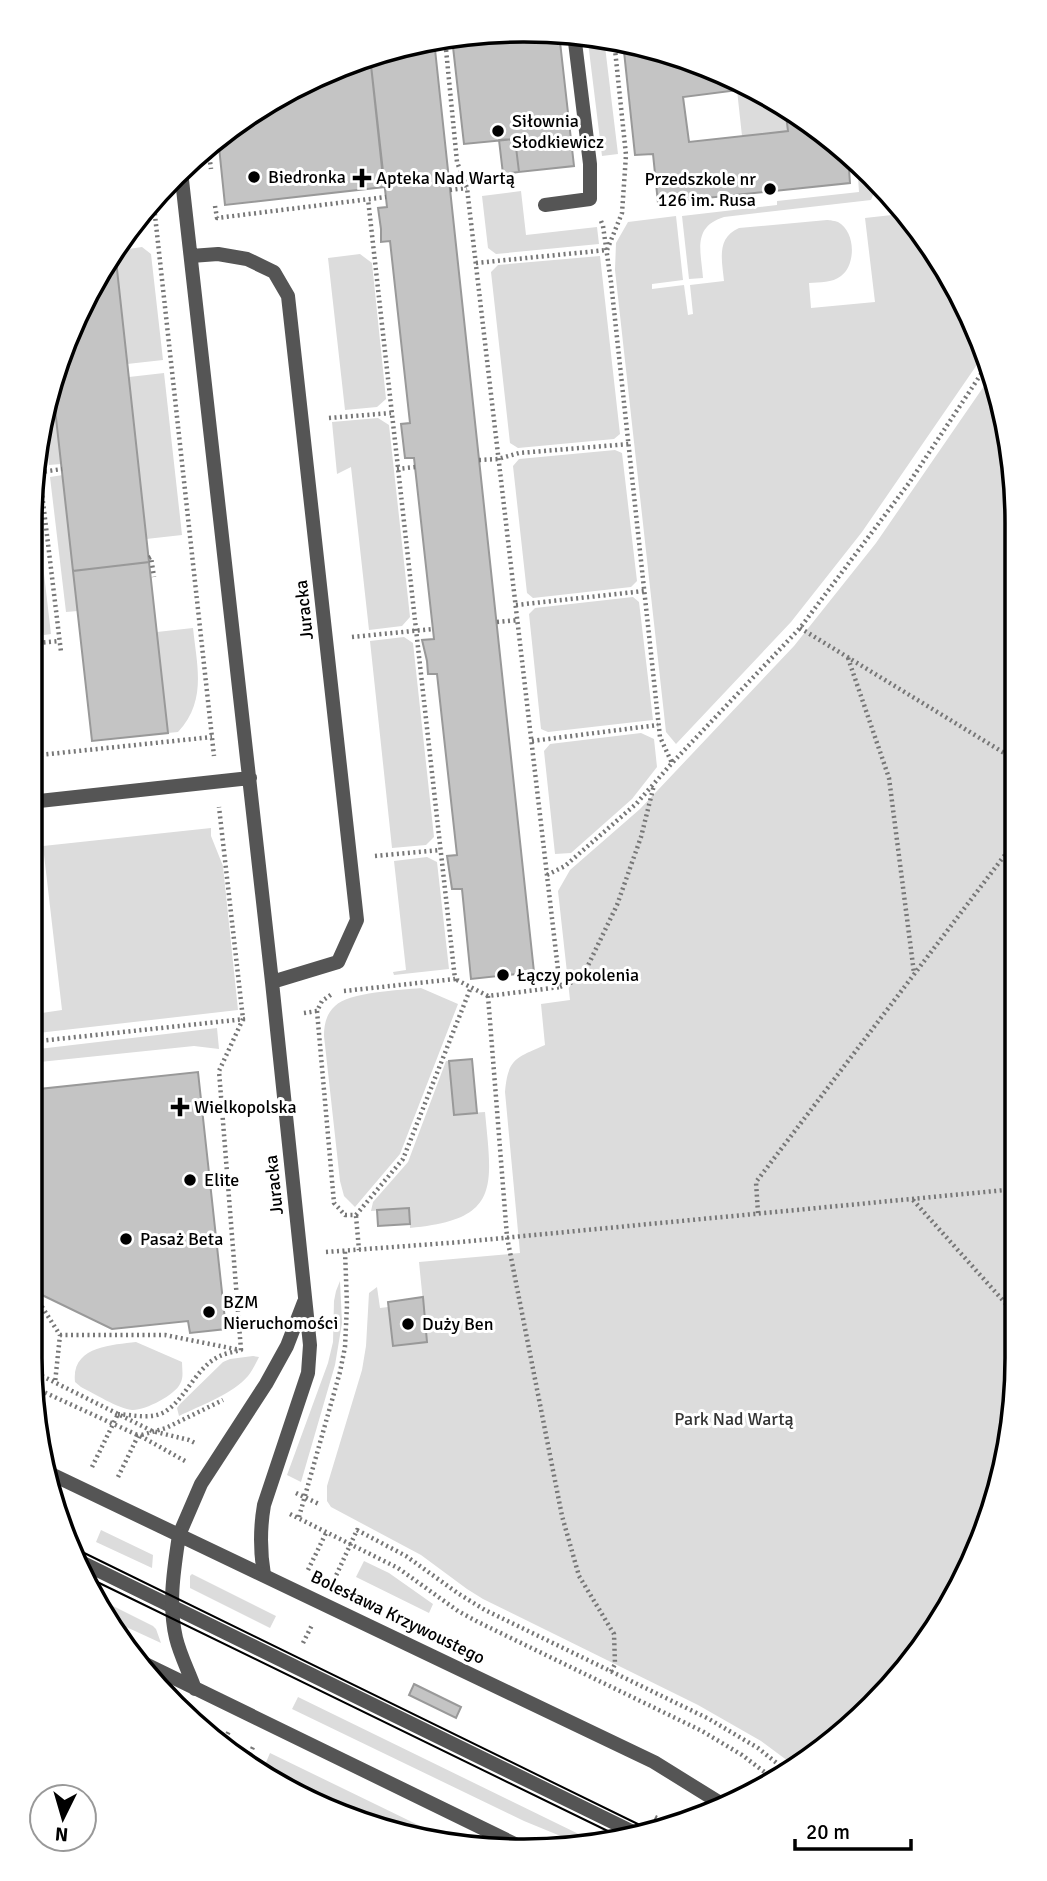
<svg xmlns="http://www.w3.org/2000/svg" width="1047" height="1881" viewBox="0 0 1047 1881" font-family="Signika,sans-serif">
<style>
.green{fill:#dcdcdc}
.building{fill:#c4c4c4;stroke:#999;stroke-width:2}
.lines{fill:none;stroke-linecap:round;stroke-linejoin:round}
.path{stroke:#777;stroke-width:4.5;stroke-dasharray:2 3.5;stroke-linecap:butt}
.service{stroke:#555;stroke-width:14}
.minor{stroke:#555;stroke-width:14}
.tertiary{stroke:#555;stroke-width:14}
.tram{stroke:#000;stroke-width:2}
.poi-dot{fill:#000;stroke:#fff;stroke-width:2.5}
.labels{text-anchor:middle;stroke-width:6;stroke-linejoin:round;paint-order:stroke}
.poi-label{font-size:18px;fill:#000;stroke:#fff;text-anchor:start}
.street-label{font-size:18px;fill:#000;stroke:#fff}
.park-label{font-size:18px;fill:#333;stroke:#fff}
.rim{fill:none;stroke:#000;stroke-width:3.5}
</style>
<rect width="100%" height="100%" fill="#fff"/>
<!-- green -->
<path class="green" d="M 587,34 L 604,38 L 618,154 L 602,156 Z
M 754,88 L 771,96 L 785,107 L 788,131 L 742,136 L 737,90 Z
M 857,162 L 874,177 L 876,188 L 871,200 L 724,217 C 692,227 701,251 703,278 L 689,279 L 682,216 L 777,205 L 777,201 L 859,192 Z
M 521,191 L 526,235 L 597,227 L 599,244 L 496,254 L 488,248 L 482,196 Z
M 890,195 L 934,250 L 985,353 L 862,532 L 791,622 L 676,744 L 666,732 L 615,270 L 616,243 L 628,222 L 676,216 L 683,280 L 652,284 L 652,289 L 684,285 L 688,315 L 693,314 L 690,285 L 724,281 C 722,260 716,238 739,228 L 827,220 C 829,220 836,221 838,222 C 856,232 856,265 841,276 C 832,283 820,282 809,283 L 811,308 L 875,302 L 865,218 L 892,215 Z
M 142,247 L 151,254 L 163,360 L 127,364 L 115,251 Z
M 360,254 L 372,263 L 386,399 L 377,407 L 345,410 L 328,258 Z
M 600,256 L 620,434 L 614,439 L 518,448 L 510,443 L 491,272 L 498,265 Z
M 164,373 L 182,535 L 146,539 L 129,377 Z
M 993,373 L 1013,459 L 1016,1389 L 991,1516 L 951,1605 L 849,1729 L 792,1764 L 761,1741 L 698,1705 L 483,1599 L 467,1589 L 421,1555 L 331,1507 L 327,1501 L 327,1486 L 362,1370 L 366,1346 L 369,1293 L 377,1287 L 380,1308 L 388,1307 L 393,1346 L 427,1342 L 419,1262 L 520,1253 L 505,1092 C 508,1058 516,1058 545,1045 L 541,1004 L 570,1000 L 558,891 L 570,870 L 640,809 L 794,646 L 876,543 Z
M 52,382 L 61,464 L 49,465 C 46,434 40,412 52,382 Z
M 378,418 L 389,425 L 410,617 L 402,626 L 369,630 L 351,467 L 337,474 L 332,422 Z
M 615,450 L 622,453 L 637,581 L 631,587 L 533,598 L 527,593 L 513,466 L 519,459 Z
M 63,475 L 78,611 L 66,612 L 50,477 Z
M 33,479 L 51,634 L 44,635 L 31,588 L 31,492 Z
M 633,597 L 639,602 L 653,720 L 548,732 L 541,729 L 529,614 L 535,608 Z
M 193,628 C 197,666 207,701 178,732 L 168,733 L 157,632 Z
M 404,637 L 413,643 L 434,837 L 426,845 L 392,848 L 370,641 Z
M 641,733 L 654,739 L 657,767 L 632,799 L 571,853 L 555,854 L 544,751 L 550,744 Z
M 211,828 L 211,836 L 223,866 L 238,1010 L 38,1033 L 35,1014 L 62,1010 L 43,846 Z
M 427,857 L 437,862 L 449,969 L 394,975 L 393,972 L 406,970 L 394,861 Z
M 421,988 L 458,1004 L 400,1154 L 355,1207 L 344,1196 L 340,1181 L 324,1036 C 324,1025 326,1014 335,1006 C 349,992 400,990 421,988 Z
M 217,1028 L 219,1049 L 194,1046 L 30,1063 L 30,1050 Z
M 446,1061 L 449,1061 L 454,1114 L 485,1112 C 492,1187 501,1220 410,1228 L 409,1208 L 371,1211 L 373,1202 L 408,1162 Z
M 340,1281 L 342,1323 L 335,1365 L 301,1482 L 287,1475 L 328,1363 L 333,1342 L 334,1301 L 336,1291 Z
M 136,1342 L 182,1362 C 182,1370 184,1377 180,1384 C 175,1395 144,1411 132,1410 C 117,1408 95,1394 81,1387 L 75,1382 C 71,1346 112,1345 136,1342 Z
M 253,1356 L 259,1357 C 256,1363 252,1371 248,1376 C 233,1394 199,1406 179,1416 L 177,1408 L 180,1404 L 223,1362 L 230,1359 Z
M 101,1530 L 153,1555 L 152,1568 L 96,1542 Z
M 364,1561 L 389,1573 L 433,1604 L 429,1613 L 356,1577 Z
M 192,1574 L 276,1616 L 270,1628 L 190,1588 L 190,1576 Z
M 101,1600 L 153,1626 L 156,1629 L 161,1643 L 111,1620 Z
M 298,1697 L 593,1841 L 580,1844 L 524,1821 L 292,1709 Z
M 270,1753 L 447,1839 L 404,1835 L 264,1767 Z"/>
<!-- building -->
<path class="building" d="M 508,31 L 559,33 L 574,166 L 519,172 L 515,139 L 464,144 L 452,38 Z
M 434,40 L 534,972 L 471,979 L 462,889 L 452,889 L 447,856 L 457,855 L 437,674 L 428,674 L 427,661 L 422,640 L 434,639 L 414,458 L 405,458 L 401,424 L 410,423 L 390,241 L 381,242 L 381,229 L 378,208 L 387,207 L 370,56 L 396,46 Z
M 623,42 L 683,56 L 754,88 L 683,97 L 689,142 L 788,131 L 785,107 L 848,155 L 850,183 L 658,203 L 653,154 L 635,155 Z
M 370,56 L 384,187 L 225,205 L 218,137 L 223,132 L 305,80 Z
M 515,139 L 519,172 L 503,174 L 499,140 Z
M 115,251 L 149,562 L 73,571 L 52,382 L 96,276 Z
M 149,562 L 168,733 L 92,741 L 73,571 Z
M 472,1059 L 477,1113 L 454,1115 L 449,1061 Z
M 198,1072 L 226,1329 L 190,1333 L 188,1321 L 112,1329 L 42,1295 L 30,1182 L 30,1090 Z
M 409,1208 L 410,1224 L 378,1226 L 377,1210 Z
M 423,1297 L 427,1342 L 393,1346 L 388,1302 Z
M 414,1684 L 461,1707 L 456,1718 L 409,1695 Z"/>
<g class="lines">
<!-- path -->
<path class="path" d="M 445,39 L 457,162 L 467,188 L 560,987 L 488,996 L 455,979
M 208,146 L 211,169
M 450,190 L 467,188
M 153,197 L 214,756
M 215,206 L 217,218 L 386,197
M 601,221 L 603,226 L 611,282 L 660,737 L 672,763
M 476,263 L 607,250 L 622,213 L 626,155 L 614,40
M 329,418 L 391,413
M 37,452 L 61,652
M 479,460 L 498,459 L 519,453 L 629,444
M 397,469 L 415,467
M 34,473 L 62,469
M 149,558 L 151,557 L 154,577
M 516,605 L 644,591
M 497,622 L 518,620
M 800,628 L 1014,759
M 352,637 L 433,629
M 38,643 L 60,641
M 31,644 L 38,643 L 31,617
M 848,658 L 889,778 L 914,973
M 532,741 L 658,725
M 30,756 L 212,737
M 375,856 L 440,850
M 547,875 L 565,866 L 636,804 L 672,763 L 800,628 L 909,483 L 989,362
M 560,987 L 582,978 L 617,905 L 641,837 L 654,785
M 344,991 L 455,979 L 368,199
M 488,996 L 507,1237 L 562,1516 L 579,1576 L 614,1634 L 615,1664 L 611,1672
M 317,1011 L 334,1203 L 345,1215 L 356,1215 L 403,1159 L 471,987
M 304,1013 L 317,1011 L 322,1001 L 332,994
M 30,1042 L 245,1019
M 913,1200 L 1016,1315
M 758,1213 L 756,1182 L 1014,843
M 356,1216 L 359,1250
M 326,1252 L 461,1242 L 1016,1189
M 30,1288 L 60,1335 L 55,1383
M 60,1335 L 165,1335 L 240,1350
M 32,1371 L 152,1431 L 189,1440 L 197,1444
M 35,1388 L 144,1438 L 185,1461
M 118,1414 C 133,1415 153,1420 166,1411 C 187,1397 196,1367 220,1356 C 226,1353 234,1352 241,1350 L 219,1071 L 243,1019 L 219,807
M 92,1467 L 118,1414
M 118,1477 L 138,1436 L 166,1428 L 223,1400
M 296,1493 L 319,1504
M 290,1514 L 398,1568 L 458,1611 L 478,1622 L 702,1731 L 742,1755 L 771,1777
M 299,1517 L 340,1372 L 345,1347 L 347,1305 L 345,1251
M 62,1527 L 69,1512
M 308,1570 L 326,1533
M 334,1580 L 357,1530 L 406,1556 L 459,1594 L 485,1610 L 709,1719 L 758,1748 L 784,1769
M 303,1643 L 312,1625
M 223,1744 L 229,1731
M 245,1764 L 254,1745
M 655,1817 L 669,1824"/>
<!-- service -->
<path class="service" d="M 81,1562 L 633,1832"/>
<!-- minor -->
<path class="minor" d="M 181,171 L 272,982 L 310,1345 L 308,1373 L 264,1505 C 260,1528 260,1551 264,1575
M 545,205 L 590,199 L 590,164 L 574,34
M 191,256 L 218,254 L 247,259 L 274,272 L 288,296 L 357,920 L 338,962 L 272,982
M 30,802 L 250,778
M 179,1535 L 201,1484 L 266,1384 L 287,1346 L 304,1302"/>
<!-- tertiary -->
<path class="tertiary" d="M 49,1473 L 654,1762 L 725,1806
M 179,1535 C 174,1569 168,1604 176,1638 C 180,1655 189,1672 195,1689
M 131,1657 L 521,1847"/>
<!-- tram -->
<path class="tram" d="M 72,1547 L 648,1829
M 89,1578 L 618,1836"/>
</g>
<!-- markers -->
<g class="poi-dot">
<circle cx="498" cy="131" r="7"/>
<circle cx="254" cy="177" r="7"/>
<path d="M358.5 167.5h7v7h7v7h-7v7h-7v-7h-7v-7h7z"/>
<circle cx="770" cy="189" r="7"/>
<circle cx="503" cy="975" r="7"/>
<path d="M176.5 1096.5h7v7h7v7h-7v7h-7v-7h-7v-7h7z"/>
<circle cx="190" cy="1180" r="7"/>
<circle cx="126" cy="1239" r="7"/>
<circle cx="209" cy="1312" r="7"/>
<circle cx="408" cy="1324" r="7"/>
</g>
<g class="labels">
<!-- poi labels -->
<g class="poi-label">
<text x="512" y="127">Siłownia<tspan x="512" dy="21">Słodkiewicz</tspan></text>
<text x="268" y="183">Biedronka</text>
<text x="376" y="184">Apteka Nad Wartą</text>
<text x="756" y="185" text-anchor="end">Przedszkole nr<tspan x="756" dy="21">126 im. Rusa</tspan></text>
<text x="517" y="981">Łączy pokolenia</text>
<text x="194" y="1113">Wielkopolska</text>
<text x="204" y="1186">Elite</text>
<text x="140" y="1245">Pasaż Beta</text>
<text x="223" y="1308">BZM<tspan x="223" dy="21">Nieruchomości</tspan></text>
<text x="422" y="1330">Duży Ben</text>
</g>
<!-- street labels -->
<g class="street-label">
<text transform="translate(304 610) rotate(-96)" y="6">Juracka</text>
<text transform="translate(274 1185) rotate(-96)" y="6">Juracka</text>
<text transform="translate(398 1617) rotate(26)" y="6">Bolesława Krzywoustego</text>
</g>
<!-- park labels -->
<g class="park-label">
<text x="734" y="1425">Park Nad Wartą</text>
</g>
</g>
<!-- crop -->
<path d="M0 0H1047V1881H0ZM523 42H524A481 481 0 0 1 1005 523V1358A481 481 0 0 1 524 1839H523A481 481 0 0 1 42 1358V523A481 481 0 0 1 523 42Z" fill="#fff" fill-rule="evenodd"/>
<path class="rim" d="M523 42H524A481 481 0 0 1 1005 523V1358A481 481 0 0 1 524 1839H523A481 481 0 0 1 42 1358V523A481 481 0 0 1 523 42Z"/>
<!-- north arrow -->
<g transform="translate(63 1818) rotate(185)"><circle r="33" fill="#ffffff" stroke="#999999" stroke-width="2"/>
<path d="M0-5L12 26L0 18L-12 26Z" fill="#000000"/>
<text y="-10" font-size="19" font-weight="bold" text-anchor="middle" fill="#000000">N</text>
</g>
<!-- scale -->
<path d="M795 1839v10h116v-10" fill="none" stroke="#000000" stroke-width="3.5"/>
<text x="806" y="1839" font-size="21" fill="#000000" stroke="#ffffff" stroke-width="5" paint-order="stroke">20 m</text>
</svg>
